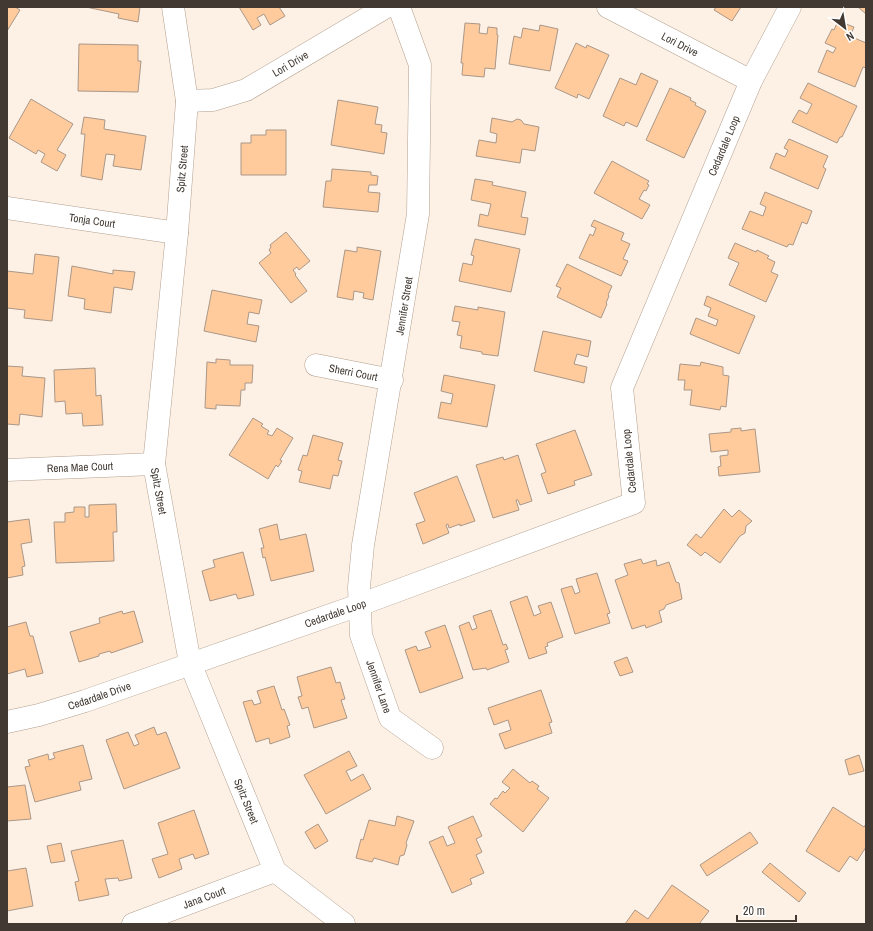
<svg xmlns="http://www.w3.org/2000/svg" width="873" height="931" viewBox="0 0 873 931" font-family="'Archivo Narrow',sans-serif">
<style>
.building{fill:#ffcb9d;stroke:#aa9787}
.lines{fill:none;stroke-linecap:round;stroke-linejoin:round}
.minor-casing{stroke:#b3a08f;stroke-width:23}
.tertiary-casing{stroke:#b3a08f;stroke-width:23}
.minor{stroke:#fff;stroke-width:22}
.tertiary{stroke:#fff;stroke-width:22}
.labels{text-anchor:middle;stroke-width:3;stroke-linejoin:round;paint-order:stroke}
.street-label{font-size:11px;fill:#413932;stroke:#fff}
</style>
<rect width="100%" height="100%" fill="#fdf1e6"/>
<!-- building -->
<path class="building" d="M 7,7 L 15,7 L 20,10 L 7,31 Z
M 86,7 L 140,7 L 138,22 L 118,18 L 119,14 Z
M 239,7 L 279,7 L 285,16 L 270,25 L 264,14 L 257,18 L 261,25 L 253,30 Z
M 716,7 L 741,7 L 732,21 L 714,10 Z
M 858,7 L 866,7 L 866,14 Z
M 838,21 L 854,27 L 850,36 L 866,43 L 866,68 L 863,67 L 855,87 L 818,72 L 827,50 L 833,53 L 836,48 L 825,43 L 832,29 L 834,30 Z
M 465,23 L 480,24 L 479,33 L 487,34 L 488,27 L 497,28 L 497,35 L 498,35 L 495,69 L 485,68 L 484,77 L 462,75 L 463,63 L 461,63 Z
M 540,25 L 558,29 L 550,71 L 509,64 L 514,36 L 521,38 L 523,28 L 539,31 Z
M 576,43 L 586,48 L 587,45 L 609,55 L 589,99 L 578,94 L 577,98 L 555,88 Z
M 79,44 L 138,45 L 138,61 L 141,61 L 138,92 L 78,91 Z
M 641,73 L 658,81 L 637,127 L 626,122 L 624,126 L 603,116 L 620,78 L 636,85 Z
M 808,83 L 857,106 L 842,137 L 840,137 L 837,143 L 792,122 L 799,110 L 807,114 L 812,104 L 800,98 Z
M 670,88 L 691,98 L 690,100 L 696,103 L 695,105 L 706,111 L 684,158 L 646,140 Z
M 31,99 L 73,124 L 57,150 L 66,155 L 57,171 L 41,162 L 45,154 L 38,150 L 36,154 L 9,138 Z
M 338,100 L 378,107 L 375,124 L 382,125 L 381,132 L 387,133 L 384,154 L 331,145 Z
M 84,117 L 105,120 L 104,129 L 146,136 L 141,170 L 113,166 L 115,155 L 106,154 L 102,180 L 81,176 L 85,134 L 81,134 Z
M 492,118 L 512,122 L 517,119 L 521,120 L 524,124 L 539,127 L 535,151 L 522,149 L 520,163 L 476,156 L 479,140 L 496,143 L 497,134 L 490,132 Z
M 266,130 L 286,130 L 286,175 L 241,175 L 241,143 L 251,143 L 251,135 L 266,135 Z
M 789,139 L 828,156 L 823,167 L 826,169 L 818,189 L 770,168 L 776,153 L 785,157 L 788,150 L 784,148 Z
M 612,161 L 649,181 L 647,184 L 649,185 L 646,191 L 644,190 L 639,199 L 650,205 L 642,219 L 594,193 Z
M 332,169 L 371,172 L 371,175 L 378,176 L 377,185 L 369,185 L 368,192 L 380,193 L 378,212 L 323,207 L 326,181 L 331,181 Z
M 475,179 L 493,182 L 492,185 L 526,192 L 521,217 L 528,218 L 525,235 L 478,226 L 480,214 L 488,216 L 491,204 L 471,200 Z
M 765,192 L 812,211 L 807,224 L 802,222 L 793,245 L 789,244 L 787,247 L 742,229 L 750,211 L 763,216 L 766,207 L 760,204 Z
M 594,220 L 624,233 L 621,240 L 630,244 L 623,259 L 628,261 L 621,276 L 579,258 L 590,234 L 593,236 L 596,228 L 591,226 Z
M 286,232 L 310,261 L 299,270 L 297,267 L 293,270 L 296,274 L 295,275 L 307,291 L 291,303 L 259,263 L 271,253 L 269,250 L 271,247 L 270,245 Z
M 475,239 L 520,249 L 511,292 L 459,281 L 463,263 L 472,265 L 474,256 L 471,255 Z
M 735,243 L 756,252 L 757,250 L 769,256 L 767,258 L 775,262 L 771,272 L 778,275 L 766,302 L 729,285 L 739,263 L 728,258 Z
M 357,247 L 381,251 L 373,300 L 363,298 L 364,293 L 354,291 L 353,300 L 337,297 L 345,250 L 357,252 Z
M 35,254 L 59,257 L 52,321 L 24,318 L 25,310 L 7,308 L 7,310 L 7,271 L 33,274 Z
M 567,264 L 612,286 L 608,295 L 609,296 L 606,303 L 607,304 L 601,318 L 557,297 L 561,288 L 556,286 Z
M 72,266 L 113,274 L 113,270 L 135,272 L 132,290 L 114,287 L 111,313 L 84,309 L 85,299 L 68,296 Z
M 212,290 L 262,300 L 259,314 L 249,312 L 247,324 L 259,326 L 256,342 L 204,331 Z
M 707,296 L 755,316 L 739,354 L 690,334 L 696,318 L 716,326 L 718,320 L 708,316 L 711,308 L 704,305 Z
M 455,306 L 478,310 L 478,307 L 505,312 L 498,356 L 482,354 L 482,352 L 460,348 L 462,336 L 457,335 L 460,322 L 452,321 Z
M 543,331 L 591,341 L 588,357 L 577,354 L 574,364 L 587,367 L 584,383 L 534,371 Z
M 216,359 L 230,360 L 230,365 L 253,365 L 252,383 L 245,383 L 245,390 L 241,390 L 240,406 L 216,405 L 216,409 L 205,408 L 207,362 L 216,363 Z
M 701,362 L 723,367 L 723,375 L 729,376 L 726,407 L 721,406 L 720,410 L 690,405 L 692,390 L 684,390 L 685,380 L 678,380 L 680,364 L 700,366 Z
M 7,366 L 23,367 L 22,376 L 45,378 L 42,417 L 20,414 L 19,425 L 7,424 Z
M 95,368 L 96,396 L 101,395 L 103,425 L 83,426 L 82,413 L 66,414 L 65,401 L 55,402 L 54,370 Z
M 444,375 L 495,385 L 487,427 L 438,418 L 441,402 L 451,404 L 453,394 L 441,391 Z
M 253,418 L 263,424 L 261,426 L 269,431 L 267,434 L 272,436 L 277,428 L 293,438 L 280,460 L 282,461 L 278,467 L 276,465 L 268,479 L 229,455 Z
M 741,428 L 741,431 L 755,429 L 760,472 L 719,476 L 718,467 L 721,466 L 720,456 L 728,455 L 728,450 L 711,452 L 709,434 L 731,432 L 731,429 Z
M 575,430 L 592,475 L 574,481 L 575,485 L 548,494 L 541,474 L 546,472 L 536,444 Z
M 313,435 L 343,443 L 338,460 L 342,461 L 338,476 L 333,475 L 330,489 L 299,482 L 302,471 L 298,470 L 303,455 L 307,456 Z
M 518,455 L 532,501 L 520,505 L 518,500 L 516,500 L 519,510 L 493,518 L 476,465 L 503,457 L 504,460 Z
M 457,476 L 475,521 L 460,526 L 460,524 L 449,528 L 448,524 L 446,525 L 449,533 L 423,544 L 416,524 L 425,521 L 414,493 Z
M 116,504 L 117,532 L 113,532 L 114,561 L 56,563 L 54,522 L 65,522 L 65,513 L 74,512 L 74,507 L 85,507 L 85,517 L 89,517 L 89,505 Z
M 724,509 L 732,517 L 739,510 L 752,521 L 746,526 L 745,533 L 740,536 L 720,563 L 705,552 L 701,556 L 687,545 L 696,534 L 701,538 Z
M 29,519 L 32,542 L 21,544 L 25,566 L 22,567 L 23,575 L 7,578 L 7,522 Z
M 277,524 L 280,540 L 306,534 L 314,571 L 271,581 L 265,557 L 263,558 L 261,548 L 264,548 L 259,529 Z
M 243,552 L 254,595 L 238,599 L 236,594 L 210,601 L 202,571 L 215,567 L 213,560 Z
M 641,559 L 643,564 L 656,560 L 657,566 L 669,562 L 676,582 L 679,583 L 682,599 L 666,605 L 664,609 L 659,611 L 662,622 L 646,628 L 645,625 L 632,629 L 615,580 L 628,575 L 624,564 Z
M 597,573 L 610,613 L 607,614 L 610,623 L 575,634 L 561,589 L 572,586 L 575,594 L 580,592 L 576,579 Z
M 527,596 L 534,616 L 541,613 L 538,606 L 551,602 L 563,637 L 547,643 L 548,646 L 545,647 L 547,653 L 529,659 L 510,602 Z
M 491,610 L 503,645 L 506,644 L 508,649 L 505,650 L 509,662 L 487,670 L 486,668 L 473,670 L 459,626 L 469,622 L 472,630 L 477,628 L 473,616 Z
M 122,611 L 123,614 L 134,611 L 143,642 L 111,653 L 110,651 L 99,654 L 99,656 L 79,662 L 70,632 L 100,623 L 99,618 Z
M 26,622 L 30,636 L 33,636 L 43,673 L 27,677 L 25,669 L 7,674 L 7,627 Z
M 445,625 L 463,678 L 420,693 L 405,650 L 416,646 L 418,651 L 431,647 L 425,632 Z
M 627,657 L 633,672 L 620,676 L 614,662 Z
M 331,667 L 336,683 L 340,682 L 345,699 L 341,700 L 347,718 L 314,728 L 308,707 L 302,709 L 298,697 L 302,696 L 297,677 Z
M 274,686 L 282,710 L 284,709 L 290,725 L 287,726 L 290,737 L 270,744 L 269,738 L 256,742 L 243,702 L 252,700 L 254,705 L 261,703 L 257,691 Z
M 541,690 L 552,722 L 549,723 L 552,733 L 505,749 L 499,734 L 511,730 L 508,720 L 494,725 L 488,708 Z
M 154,727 L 157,735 L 166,732 L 180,768 L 124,789 L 106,740 L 128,732 L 134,746 L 139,744 L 135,735 Z
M 83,745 L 92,779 L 79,782 L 81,790 L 35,802 L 25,767 L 30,766 L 28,760 L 48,754 L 49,760 L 55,758 L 53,753 Z
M 349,751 L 357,766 L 346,771 L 351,781 L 363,774 L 371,789 L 326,814 L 304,775 Z
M 859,755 L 864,771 L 849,775 L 845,760 Z
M 513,769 L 530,783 L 532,781 L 539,786 L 537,789 L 549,798 L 523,832 L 490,804 L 495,798 L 497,799 L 503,791 L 505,793 L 510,788 L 502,782 Z
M 25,785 L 31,819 L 7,821 L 7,787 Z
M 833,807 L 864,827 L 866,824 L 866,847 L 857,861 L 850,856 L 839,872 L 806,851 Z
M 194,810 L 209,854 L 195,859 L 193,854 L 179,859 L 182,869 L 159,878 L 152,859 L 168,854 L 158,823 Z
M 397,816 L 414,821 L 406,843 L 407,845 L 404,855 L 400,856 L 398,865 L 374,858 L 372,862 L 356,858 L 361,839 L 363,840 L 369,820 L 395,826 Z
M 473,816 L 482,836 L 476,839 L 482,852 L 476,855 L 484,873 L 470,879 L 472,884 L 452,893 L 429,842 L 443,836 L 447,846 L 455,843 L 448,827 Z
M 318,824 L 328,841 L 315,849 L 305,832 Z
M 750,832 L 758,843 L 707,876 L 700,865 Z
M 123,840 L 132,878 L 119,881 L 118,878 L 105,879 L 109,895 L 79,901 L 75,882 L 79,881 L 71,851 Z
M 61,843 L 65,861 L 51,863 L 47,846 Z
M 770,863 L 806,893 L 799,902 L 762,872 Z
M 26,868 L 33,906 L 7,911 L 7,871 Z
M 672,885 L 709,911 L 699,924 L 625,924 L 635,910 L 648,919 Z"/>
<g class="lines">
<!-- minor casing -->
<g class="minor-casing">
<g id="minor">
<path id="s1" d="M 399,7 L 420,65 L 418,214 L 363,545 L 359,587 L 361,635 L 390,718 L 432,748"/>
<path id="s2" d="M 608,7 L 751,81"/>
<path id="s3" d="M 187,101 L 213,100 L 246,90 L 386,7"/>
<path id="s4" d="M 7,208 L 177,233"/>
<path id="s5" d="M 316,365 L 392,380"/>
<path id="s6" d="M 7,470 L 154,464"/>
<path id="s7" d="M 7,722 L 39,715 L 85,701 L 359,605 L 634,503 L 622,388 L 751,81 L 790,7"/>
<path id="s8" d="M 133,924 L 275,871"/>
</g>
</g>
<!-- tertiary casing -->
<g class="tertiary-casing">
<g id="tertiary">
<path id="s9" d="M 173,7 L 187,101 L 177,233 L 154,464 L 190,663 L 275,871 L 344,924"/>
</g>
</g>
<!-- minor -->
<use href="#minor" class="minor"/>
<!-- tertiary -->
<use href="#tertiary" class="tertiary"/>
</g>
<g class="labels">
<!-- street labels -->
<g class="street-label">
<text dy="4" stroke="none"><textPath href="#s2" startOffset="81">Lori Drive</textPath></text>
<text dy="4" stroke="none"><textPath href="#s3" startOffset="112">Lori Drive</textPath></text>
<text dy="4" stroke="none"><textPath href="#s7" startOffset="1043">Cedardale Loop</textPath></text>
<text transform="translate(182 169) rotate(-85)" y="4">Spitz Street</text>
<text dy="4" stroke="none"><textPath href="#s4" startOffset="86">Tonja Court</textPath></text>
<text transform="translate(404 306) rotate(-81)" y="4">Jennifer Street</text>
<text dy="4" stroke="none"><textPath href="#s5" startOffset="38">Sherri Court</textPath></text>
<text transform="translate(629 461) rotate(-96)" y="4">Cedardale Loop</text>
<text dy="4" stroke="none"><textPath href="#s6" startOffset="73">Rena Mae Court</textPath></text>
<text dy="4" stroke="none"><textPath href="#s9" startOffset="487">Spitz Street</textPath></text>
<text dy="4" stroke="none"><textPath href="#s7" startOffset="346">Cedardale Loop</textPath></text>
<text dy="4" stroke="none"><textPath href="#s1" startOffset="691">Jennifer Lane</textPath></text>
<text dy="4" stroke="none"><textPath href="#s7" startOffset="96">Cedardale Drive</textPath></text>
<text dy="4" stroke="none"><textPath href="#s9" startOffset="811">Spitz Street</textPath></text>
<text dy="4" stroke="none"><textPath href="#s8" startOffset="76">Jana Court</textPath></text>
</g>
</g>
<!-- border -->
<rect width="873" height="931" fill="none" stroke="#413932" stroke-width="16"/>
<!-- north arrow -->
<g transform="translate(845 28) rotate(149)" stroke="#ffffff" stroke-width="3" paint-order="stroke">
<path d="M0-3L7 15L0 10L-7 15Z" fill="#413932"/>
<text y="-6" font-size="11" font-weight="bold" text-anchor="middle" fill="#413932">N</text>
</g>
<!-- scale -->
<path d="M737 915v6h59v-6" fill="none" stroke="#413932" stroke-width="2"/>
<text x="743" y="915" font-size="12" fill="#413932" stroke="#ffffff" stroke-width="3" paint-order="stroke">20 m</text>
</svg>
